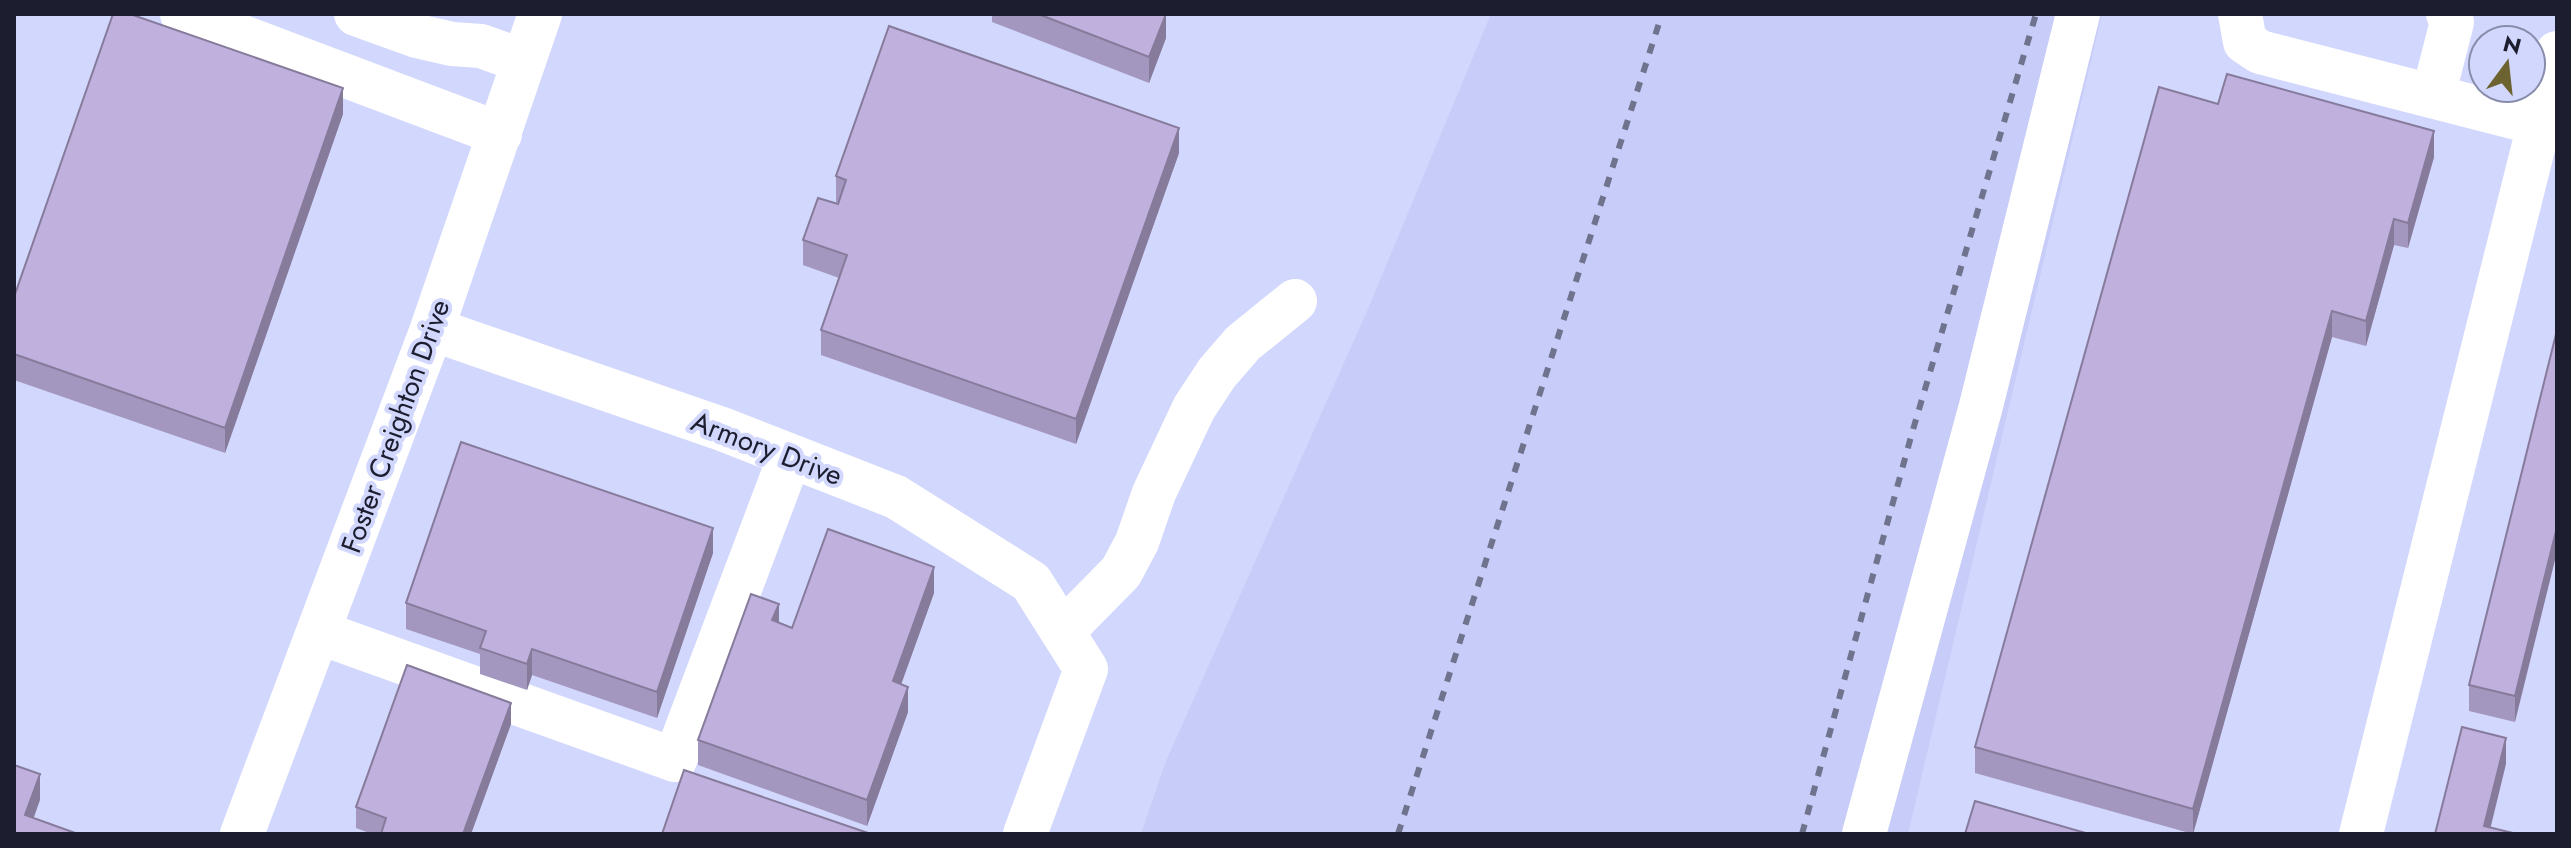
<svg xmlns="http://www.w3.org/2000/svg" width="2571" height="848" viewBox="0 0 2571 848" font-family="Jost,sans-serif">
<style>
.built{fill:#c7ccf8}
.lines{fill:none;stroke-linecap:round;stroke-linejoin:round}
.minor{stroke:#fff;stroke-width:44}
.rail{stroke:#6f738d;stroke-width:6;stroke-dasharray:10 10;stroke-linecap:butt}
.wall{fill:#a497bf}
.shaded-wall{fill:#867b9b}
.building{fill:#bfb0de;stroke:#867b9b;stroke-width:2}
.labels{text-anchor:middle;stroke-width:8;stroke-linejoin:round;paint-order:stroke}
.street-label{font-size:28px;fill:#1c1e2f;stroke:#d2d7fd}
</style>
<rect width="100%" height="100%" fill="#d2d7fd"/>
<!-- built -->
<path class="built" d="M 1491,14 L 2102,14 L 1908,834 L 1141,834 L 1166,761 L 1368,309 Z"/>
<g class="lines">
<!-- minor -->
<path class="minor" d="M 182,14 L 500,134
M 356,14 L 417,36 L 452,44 L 481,46 L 523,61
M 2240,14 L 2245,42 L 2260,52 L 2540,124
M 2433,96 L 2452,22 L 2448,14
M 432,329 L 722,429 L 896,497 L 1031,582 L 1086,669 L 1025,834
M 1063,631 L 1121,572 L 1137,542 L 1154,493 L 1194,408 L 1217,373 L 1243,343 L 1295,301
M 318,632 L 675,760 L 790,456
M 242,834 L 432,329 L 540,14
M 1864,834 L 1981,406 L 2078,14
M 2361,834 L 2557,53"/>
<!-- rail -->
<path class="rail" d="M 1398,834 L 1662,14
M 1802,834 L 1912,433 L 2036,14"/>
</g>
<!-- wall -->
<path class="wall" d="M 992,14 L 1166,14 L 1166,38 L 1149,83 L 992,22 Z
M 2218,104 L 2434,157 L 2408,248 L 2394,245 L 2366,346 L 2332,337 L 2193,834 L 1975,773 L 1975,747 Z
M 343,114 L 225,453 L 14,380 L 14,297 Z
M 1179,153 L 1076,444 L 821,355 L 821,330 L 839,278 L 803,265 L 803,240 L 838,204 L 838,203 L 836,202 L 836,176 Z
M 2557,330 L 2515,722 L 2469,711 L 2469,685 Z
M 713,553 L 657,718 L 532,675 L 527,690 L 480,674 L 480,654 L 406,629 L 406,603 Z
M 934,593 L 901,684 L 908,712 L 867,826 L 698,765 L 698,740 L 779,623 L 792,628 Z
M 511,724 L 471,834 L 372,834 L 356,828 L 356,807 Z"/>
<!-- shaded-wall -->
<path class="shaded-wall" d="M 1166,14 L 1166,38 L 1149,83 L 1149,57 Z
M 343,88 L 343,114 L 225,453 L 225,428 Z
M 1179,128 L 1179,153 L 1076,444 L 1076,419 Z
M 2434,131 L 2434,157 L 2408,248 L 2408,223 Z
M 2394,219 L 2394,245 L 2366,346 L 2366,321 Z
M 2332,311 L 2332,337 L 2193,834 L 2193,809 Z
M 2557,527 L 2557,552 L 2515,722 L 2515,696 Z
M 713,528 L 713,553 L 657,718 L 657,692 Z
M 934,567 L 934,593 L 893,707 L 893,681 Z
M 779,604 L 779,630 L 772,620 Z
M 532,649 L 532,675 L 527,690 L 527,664 Z
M 908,687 L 908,712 L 867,826 L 867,800 Z
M 511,703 L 511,724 L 471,834 L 463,834 Z
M 2506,738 L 2506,764 L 2489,834 L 2484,826 Z
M 40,774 L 40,800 L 28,834 L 25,815 Z"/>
<!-- building -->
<path class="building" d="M 113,14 L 130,14 L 343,88 L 225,428 L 14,354 L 14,297 Z
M 1038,14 L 1166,14 L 1149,57 Z
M 889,26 L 1179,128 L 1076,419 L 821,330 L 847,255 L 803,240 L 818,198 L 838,204 L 846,180 L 836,176 Z
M 2227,74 L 2434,131 L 2408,223 L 2394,219 L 2366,321 L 2332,311 L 2193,809 L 1975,747 L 2159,87 L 2218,104 Z
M 2557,330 L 2557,527 L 2515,696 L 2469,685 Z
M 461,442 L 713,528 L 657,692 L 532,649 L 527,664 L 480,648 L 486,631 L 406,603 Z
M 828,529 L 934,567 L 893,681 L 908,687 L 867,800 L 698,740 L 751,594 L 779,604 L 772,620 L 792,628 Z
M 407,665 L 511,703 L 463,834 L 381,834 L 386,818 L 356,807 Z
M 2462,727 L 2506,738 L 2484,826 L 2517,834 L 2435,834 Z
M 14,765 L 40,774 L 25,815 L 78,834 L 14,834 Z
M 684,770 L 871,834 L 662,834 Z
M 1975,801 L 2089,834 L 1965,834 Z"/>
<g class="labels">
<!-- street labels -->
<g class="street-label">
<text transform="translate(395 426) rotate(-70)" y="10">Foster Creighton Drive</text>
<text transform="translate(767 448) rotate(21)" y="10">Armory Drive</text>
</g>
</g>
<!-- border -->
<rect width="2571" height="848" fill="none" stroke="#1c1e2f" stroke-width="32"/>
<!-- north arrow -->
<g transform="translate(2507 64) rotate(15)"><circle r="38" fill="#d2d7fd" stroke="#898dab" stroke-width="2"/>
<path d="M0-6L14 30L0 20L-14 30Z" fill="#6c6330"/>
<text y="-12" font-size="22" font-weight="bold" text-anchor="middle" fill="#1c1e2f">N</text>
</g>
</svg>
